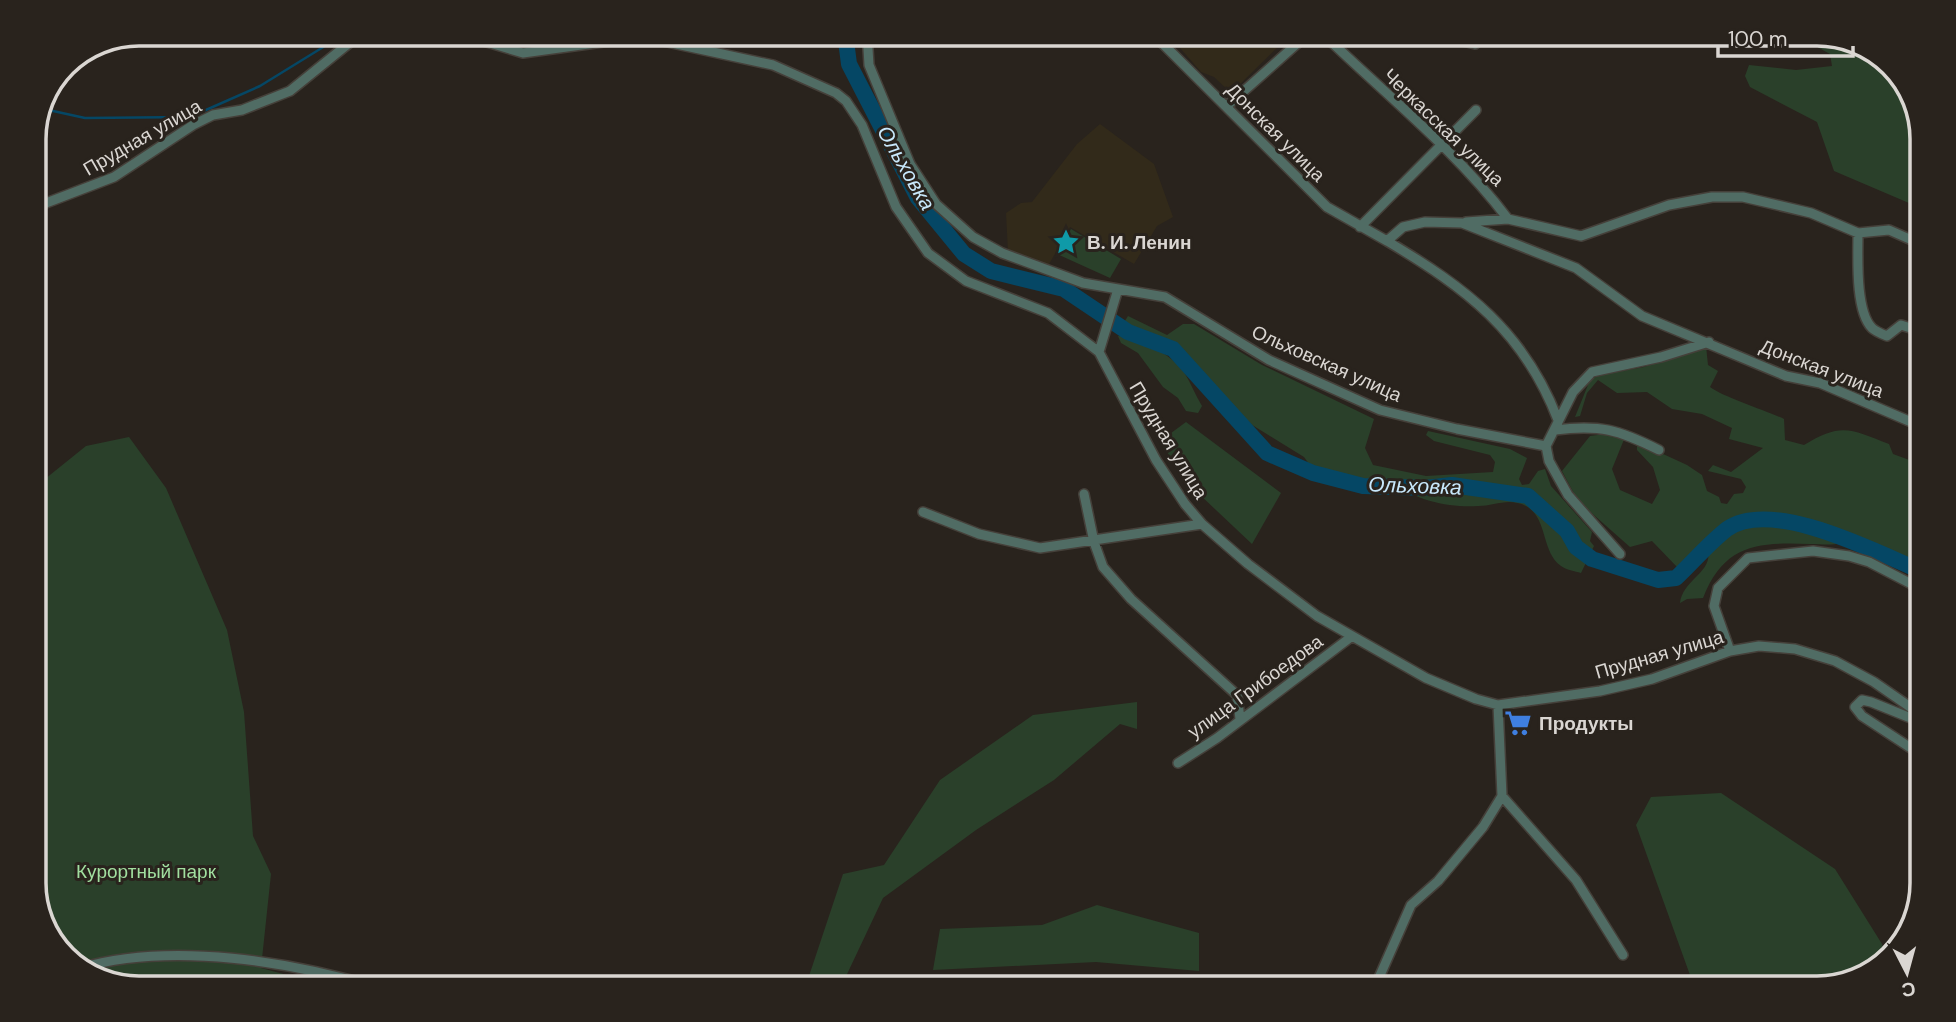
<svg xmlns="http://www.w3.org/2000/svg" width="1956" height="1022" viewBox="0 0 1956 1022" font-family="'DM Sans',sans-serif">
<style>
.industrial{fill:#322a1a}
.green{fill:#2a402a}
.lines{fill:none;stroke-linecap:round;stroke-linejoin:round}
.stream{stroke:#054765;stroke-width:2.5}
.river{stroke:#054765;stroke-width:16}
.minor-casing{stroke:#45403a;stroke-width:12}
.minor{stroke:#506c64;stroke-width:9}
.labels{text-anchor:middle;stroke-width:6;stroke-linejoin:round;paint-order:stroke}
.street-label{font-size:19px;fill:#dad6d2;stroke:#29231d}
.poi-label{font-size:19px;font-weight:bold;fill:#dad6d2;stroke:#29231d;text-anchor:start}
.park-label{font-size:19px;fill:#a1df9f;stroke:#29231d}
.water-label{font-size:21px;font-style:italic;fill:#c8e8fc;stroke:#29231d}
.rim{fill:none;stroke:#dad6d2;stroke-width:3.5}
</style>
<rect width="100%" height="100%" fill="#29231d"/>
<!-- industrial -->
<path class="industrial" d="M 1167,33 L 1292,33 L 1231,93 L 1214,77 L 1201,72 Z
M 1100,124 L 1154,164 L 1173,217 L 1157,226 L 1134,264 L 1070,227 L 1048,266 L 1008,252 L 1006,213 L 1021,203 L 1032,202 L 1077,144 Z"/>
<!-- green -->
<path class="green" d="M 1792,33 L 1817,33 L 1864,44 L 1905,80 L 1923,132 L 1923,209 L 1834,171 L 1817,122 L 1750,87 L 1745,76 L 1749,65 L 1796,70 L 1832,66 L 1830,54 Z
M 1071,229 L 1121,259 L 1110,278 L 1057,254 Z
M 1128,316 L 1167,335 L 1183,324 L 1194,324 L 1262,365 L 1374,419 L 1365,448 L 1373,465 L 1426,476 L 1493,472 L 1495,462 L 1490,455 L 1434,441 L 1426,435 L 1428,431 L 1510,449 L 1527,458 L 1519,479 L 1522,485 L 1529,484 L 1538,471 L 1545,469 L 1551,486 L 1592,532 L 1590,541 L 1594,546 L 1581,573 C 1575,571 1566,570 1561,566 C 1541,552 1548,518 1526,506 C 1509,497 1494,506 1478,506 C 1453,508 1414,501 1396,483 L 1362,481 L 1312,468 L 1304,457 L 1244,420 L 1181,349 L 1123,324 Z
M 1118,336 C 1140,337 1171,354 1184,372 C 1191,383 1195,395 1202,406 L 1198,413 L 1186,411 L 1178,398 L 1163,387 L 1138,353 L 1121,343 Z
M 1706,346 L 1708,365 L 1718,371 L 1710,387 C 1723,397 1765,410 1784,419 L 1785,440 L 1804,445 C 1841,422 1851,429 1889,444 L 1893,454 L 1923,465 L 1923,568 L 1852,538 C 1839,547 1826,544 1810,544 C 1758,542 1724,544 1703,598 L 1687,599 L 1680,603 C 1683,577 1718,572 1706,544 L 1679,569 L 1652,541 L 1630,547 L 1578,501 L 1562,471 L 1590,436 L 1605,434 L 1625,437 L 1612,469 L 1620,490 L 1652,504 L 1660,490 L 1653,467 L 1637,450 L 1637,442 L 1687,465 L 1702,475 L 1707,491 L 1719,497 L 1721,503 L 1727,504 L 1734,494 L 1743,493 L 1746,487 L 1741,479 L 1708,471 L 1713,465 L 1731,472 L 1763,448 L 1729,439 L 1732,428 L 1702,414 L 1672,409 L 1647,392 L 1617,393 L 1598,380 L 1587,393 L 1580,416 L 1575,417 L 1590,380 L 1599,375 L 1644,367 Z
M 1186,422 L 1281,493 L 1252,544 L 1199,494 L 1159,442 Z
M 129,437 L 166,488 L 227,630 L 244,712 L 253,836 L 271,874 L 261,968 L 339,989 L 139,989 L 92,978 L 51,942 L 34,891 L 33,674 L 38,646 L 45,479 L 86,446 Z
M 1137,702 L 1137,729 L 1120,724 L 1054,780 L 976,830 L 883,898 L 840,989 L 818,989 L 806,985 L 843,874 L 884,865 L 940,780 L 1033,715 Z
M 1721,793 L 1835,869 L 1882,944 L 1886,960 C 1851,999 1745,989 1695,989 L 1636,825 L 1651,797 Z
M 1097,905 L 1199,933 L 1199,971 L 1096,962 L 933,970 L 940,929 L 1042,925 Z"/>
<g class="lines">
<!-- stream -->
<path class="stream" d="M 44,109 L 85,118 L 190,117 L 260,86 L 346,33"/>
<!-- river -->
<path class="river" d="M 845,33 L 849,64 L 918,198 L 964,254 L 991,271 L 1064,289 L 1128,332 L 1173,349 L 1267,453 L 1313,473 L 1363,486 L 1425,488 L 1452,485 L 1528,496 L 1567,531 L 1576,547 L 1592,559 L 1658,580 L 1676,578 C 1693,562 1709,543 1727,529 C 1772,497 1878,553 1923,572"/>
<!-- minor casing -->
<g class="minor-casing">
<path id="minor" d="M 457,33 L 523,53 L 625,39 L 658,40 L 773,65 L 836,93 L 846,101 L 862,125 L 896,207 L 928,253 L 966,281 L 1048,313 L 1099,352 L 1156,460 L 1185,504 L 1202,524 L 1248,564 L 1317,616 L 1426,678 L 1476,699 L 1498,705 L 1600,691 L 1652,679 L 1730,651 L 1759,646 L 1795,649 L 1835,661 L 1874,682 L 1923,716
M 867,33 L 869,65 L 910,164 L 936,204 L 973,237 L 1002,253 L 1083,283 L 1165,297 L 1269,360 L 1380,410 L 1457,429 L 1546,446
M 1152,33 L 1327,207 L 1387,241 L 1403,227 L 1425,222 L 1462,223 L 1576,268 L 1642,316 L 1786,376 L 1820,383 L 1923,427
M 1322,33 C 1384,93 1456,150 1508,219
M 1430,33 L 1475,44 L 1487,33
M 1227,106 L 1309,33
M 33,208 L 114,177 L 193,125 L 213,115 L 242,110 L 290,91 L 353,40 L 373,33
M 1466,222 L 1508,219 L 1581,236 L 1669,205 L 1712,197 L 1743,197 L 1811,213 L 1858,233 L 1889,230 L 1923,245
M 1360,227 L 1476,110
M 1858,233 C 1858,256 1855,311 1872,328 C 1875,331 1882,334 1887,336 L 1901,325 L 1923,332
M 1387,241 C 1466,288 1524,331 1558,420
M 1099,352 L 1118,289
M 1555,430 C 1600,424 1619,430 1659,450
M 1084,494 L 1094,542 L 1103,567 L 1131,599 L 1237,695 L 1240,719
M 923,512 L 979,534 L 1040,548 L 1202,524
M 1620,554 L 1568,495 L 1549,461 L 1546,446 L 1573,392 L 1592,372 L 1661,357 L 1709,342
M 1730,651 L 1714,606 L 1718,588 L 1748,558 L 1813,551 L 1849,556 L 1869,562 L 1923,590
M 1498,705 L 1502,796 L 1576,880 L 1623,955
M 1923,723 L 1871,702 L 1862,700 L 1855,707 L 1862,716 L 1923,756
M 1178,763 L 1217,738 L 1351,637
M 80,968 C 173,941 292,962 383,989
M 1374,989 L 1411,905 L 1438,881 L 1483,827 L 1502,796"/>
</g>
<!-- minor -->
<use href="#minor" class="minor"/>
</g>
<!-- icons -->
<defs>
<g id="sight-bare" transform="scale(2.1)"><path d="M0-6L1.8-2.2L6-1.7L2.9 1.2L3.7 5.4L0 3.3L-3.7 5.4L-2.9 1.2L-6-1.7L-1.8-2.2Z" fill="#0f9aa8" stroke="#29231d" stroke-width="2.5" paint-order="stroke"/></g>
<g id="supermarket-bare" transform="scale(2.1)"><path d="M-6-5.5h2.5l.6 2H6L4.5 2H-2.5L-4.4-4H-6ZM-1.5 3.2a1.3 1.3 0 1 0 .1 0ZM3 3.2a1.3 1.3 0 1 0 .1 0Z" fill="#3f7fe0" stroke="#29231d" stroke-width="2.5" paint-order="stroke"/></g>
</defs>
<g fill-rule="evenodd">
<use href="#sight-bare" x="1066" y="242"/>
<use href="#supermarket-bare" x="1518" y="723"/>
</g>
<g class="labels">
<!-- street labels -->
<g class="street-label">
<text transform="translate(1444 127) rotate(44)" y="7">Черкасская улица</text>
<text transform="translate(1276 132) rotate(45)" y="7">Донская улица</text>
<text transform="translate(142 137) rotate(-30)" y="7">Прудная улица</text>
<text transform="translate(1327 363) rotate(24)" y="7">Ольховская улица</text>
<text transform="translate(1822 368) rotate(21)" y="7">Донская улица</text>
<text transform="translate(1169 440) rotate(59)" y="7">Прудная улица</text>
<text transform="translate(1659 654) rotate(-16)" y="7">Прудная улица</text>
<text transform="translate(1255 686) rotate(-36)" y="7">улица Грибоедова</text>
</g>
<!-- poi labels -->
<g class="poi-label">
<text x="1087" y="249">В. И. Ленин</text>
<text x="1539" y="730">Продукты</text>
</g>
<!-- park labels -->
<g class="park-label">
<text x="146" y="878">Курортный парк</text>
</g>
<!-- water labels -->
<g class="water-label">
<text transform="translate(906 168) rotate(60)" y="7">Ольховка</text>
<text transform="translate(1415 486) rotate(2)" y="7">Ольховка</text>
</g>
</g>
<!-- crop -->
<path d="M0 0H1956V1022H0ZM139 46H1817A93 93 0 0 1 1910 139V883A93 93 0 0 1 1817 976H139A93 93 0 0 1 46 883V139A93 93 0 0 1 139 46Z" fill="#29231d" fill-rule="evenodd"/>
<path class="rim" d="M139 46H1817A93 93 0 0 1 1910 139V883A93 93 0 0 1 1817 976H139A93 93 0 0 1 46 883V139A93 93 0 0 1 139 46Z"/>
<!-- north arrow -->
<g transform="translate(1907 973) rotate(174)" stroke="#29231d" stroke-width="5" paint-order="stroke">
<path d="M0-5L12 26L0 18L-12 26Z" fill="#dad6d2"/>
<text y="-10" font-size="19" font-weight="bold" text-anchor="middle" fill="#dad6d2">С</text>
</g>
<!-- scale -->
<path d="M1718 46v10h135v-10" fill="none" stroke="#dad6d2" stroke-width="3.5"/>
<text x="1728" y="46" font-size="21" fill="#dad6d2" stroke="#29231d" stroke-width="5" paint-order="stroke">100 m</text>
</svg>
